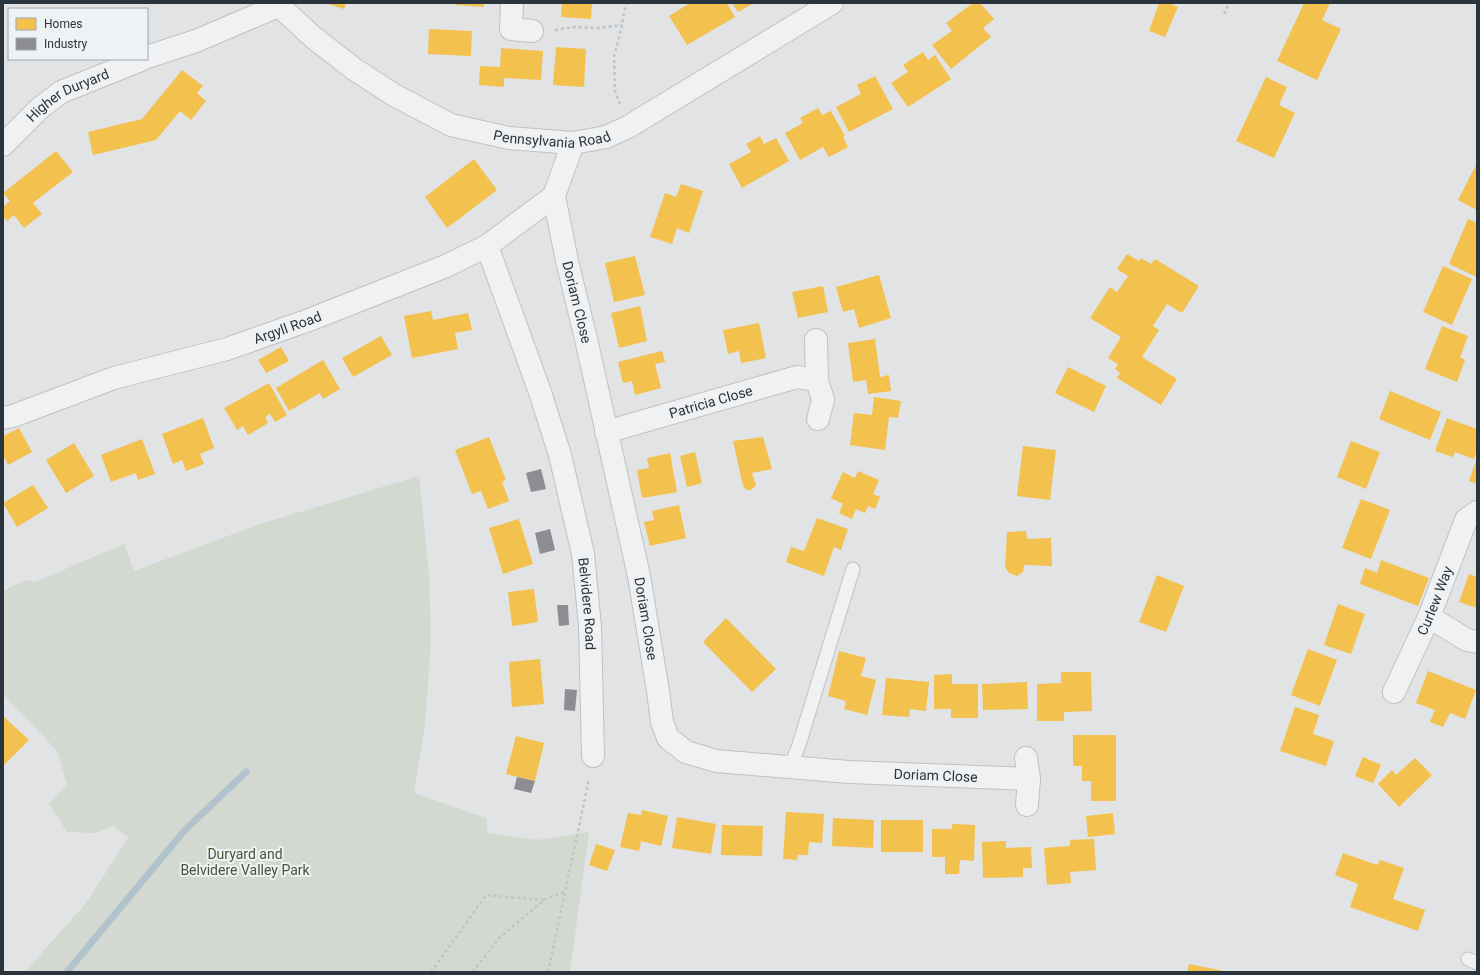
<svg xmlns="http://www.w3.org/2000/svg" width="1480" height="975" viewBox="0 0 1480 975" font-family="Roboto,sans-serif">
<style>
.green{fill:#d3d9d1}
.homes{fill:#f2c14e}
.industry{fill:#8d8d92}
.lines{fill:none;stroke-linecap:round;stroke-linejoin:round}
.stream{stroke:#b1c4ce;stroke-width:7}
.lane-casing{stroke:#bfc1c3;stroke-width:15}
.street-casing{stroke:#bfc1c3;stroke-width:24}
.path{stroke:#c0c4c6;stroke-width:2.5;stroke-dasharray:3 3;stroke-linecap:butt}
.lane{stroke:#f0f1f2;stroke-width:13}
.street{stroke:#f0f1f2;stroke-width:22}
.labels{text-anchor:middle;stroke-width:4;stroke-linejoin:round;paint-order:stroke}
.street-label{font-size:14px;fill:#2a343c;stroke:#eef2f5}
.park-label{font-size:14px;fill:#445738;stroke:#eef2f5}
</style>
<rect width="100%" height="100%" fill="#e1e3e5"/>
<!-- green -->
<path class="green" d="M 419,476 L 429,575 L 431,641 L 425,725 L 414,793 L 486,818 L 488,833 L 537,840 L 589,832 L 570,972 L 25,972 L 86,903 L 128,838 L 127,836 L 112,826 L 95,833 L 67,832 L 49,804 L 67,784 L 57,751 L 3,694 L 3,591 L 26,580 L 35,582 L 124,544 L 134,571 L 260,524 Z"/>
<!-- homes -->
<path class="homes" d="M 325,3 L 346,3 L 344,9 Z
M 456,3 L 484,3 L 484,7 L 455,5 Z
M 562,3 L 592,3 L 591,19 L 561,17 Z
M 690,3 L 727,3 L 735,17 L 687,45 L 669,16 Z
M 732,3 L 754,3 L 738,12 Z
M 973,3 L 980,3 L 994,19 L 983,28 L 991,37 L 951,69 L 932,45 L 952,31 L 946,23 Z
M 1159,3 L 1169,3 L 1178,7 L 1165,37 L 1149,31 Z
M 1304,3 L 1330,3 L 1322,20 L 1341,29 L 1317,80 L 1277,61 Z
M 429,29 L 472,31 L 471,56 L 428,54 Z
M 556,47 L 586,49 L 584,87 L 553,85 Z
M 501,48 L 543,51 L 541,80 L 504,78 L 504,87 L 479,85 L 480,66 L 500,67 Z
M 923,52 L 928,60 L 935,55 L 951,79 L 908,107 L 891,83 L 908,72 L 903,65 Z
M 182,70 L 203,86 L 197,93 L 206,101 L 191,120 L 180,111 L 156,140 L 93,155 L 88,132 L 142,119 Z
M 875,76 L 893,109 L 849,132 L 836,107 L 861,94 L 857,85 Z
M 1266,77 L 1287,87 L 1279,105 L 1295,113 L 1274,158 L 1236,141 Z
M 818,108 L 822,115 L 831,111 L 845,136 L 843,137 L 848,147 L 829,157 L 823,147 L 800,160 L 785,133 L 803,123 L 800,118 Z
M 760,136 L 764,144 L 776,138 L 789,161 L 742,188 L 729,164 L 751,152 L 746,144 Z
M 56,151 L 73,172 L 33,203 L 42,214 L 24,228 L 14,215 L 7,221 L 3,216 L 3,207 L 10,201 L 3,193 Z
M 474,159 L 497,190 L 447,228 L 425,197 Z
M 1477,163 L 1477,210 L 1458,200 Z
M 681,184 L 703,191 L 689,233 L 677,228 L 672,244 L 650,237 L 665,193 L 676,197 Z
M 1468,219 L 1477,223 L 1477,277 L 1449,264 Z
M 1127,254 L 1139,261 L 1141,258 L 1151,264 L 1155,259 L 1199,286 L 1182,313 L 1167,304 L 1153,326 L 1159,330 L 1142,357 L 1177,379 L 1161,405 L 1117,378 L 1120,373 L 1115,369 L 1118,364 L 1108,358 L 1121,337 L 1090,318 L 1110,287 L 1117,292 L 1128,276 L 1117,269 Z
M 635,256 L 645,295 L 614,302 L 605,263 Z
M 1443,266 L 1472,279 L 1452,325 L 1423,312 Z
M 879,275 L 891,318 L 859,328 L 854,309 L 843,312 L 836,287 Z
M 823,286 L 828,312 L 798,318 L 792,292 Z
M 640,306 L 647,341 L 619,348 L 611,313 Z
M 431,311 L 433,320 L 468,313 L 472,330 L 455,333 L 458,349 L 412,358 L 404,316 Z
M 759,323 L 766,358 L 741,363 L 739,351 L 728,354 L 723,330 Z
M 1442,326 L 1468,336 L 1460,357 L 1465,360 L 1457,382 L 1425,369 Z
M 381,336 L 392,355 L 353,377 L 342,358 Z
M 875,339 L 880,377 L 889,375 L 891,391 L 868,394 L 866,380 L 853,382 L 848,343 Z
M 281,347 L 289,361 L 266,373 L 258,360 Z
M 662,351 L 665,362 L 655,364 L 661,388 L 635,395 L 632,381 L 623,383 L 618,362 Z
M 323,360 L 340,389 L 323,399 L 320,393 L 289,411 L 276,388 Z
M 1068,367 L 1106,386 L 1094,412 L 1055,393 Z
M 269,383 L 287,415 L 275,422 L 270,414 L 265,417 L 268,423 L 248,435 L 243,426 L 237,430 L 224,408 Z
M 1390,391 L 1441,412 L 1430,440 L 1379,419 Z
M 874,397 L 901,401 L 898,418 L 889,417 L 885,450 L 850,445 L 854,413 L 872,415 Z
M 203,418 L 214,448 L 200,454 L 204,464 L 186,471 L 182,460 L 173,464 L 162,434 Z
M 1447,418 L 1477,429 L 1477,450 L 1474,459 L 1455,452 L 1453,457 L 1435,451 Z
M 19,428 L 32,452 L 8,465 L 3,455 L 3,436 Z
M 489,437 L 506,480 L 502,482 L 509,501 L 488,509 L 481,491 L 472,494 L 455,450 Z
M 763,437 L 772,469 L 752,473 L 756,485 L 751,490 L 747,490 L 743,486 L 733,441 Z
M 142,439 L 155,474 L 138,480 L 136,473 L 111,482 L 101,455 Z
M 1351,441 L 1380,452 L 1366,489 L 1337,477 Z
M 74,443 L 94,476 L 66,493 L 46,460 Z
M 1023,446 L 1056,450 L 1050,500 L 1017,496 Z
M 695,452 L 702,483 L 687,487 L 680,456 Z
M 670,453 L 677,492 L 642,498 L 637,470 L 649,468 L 647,458 Z
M 1477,458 L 1477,484 L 1469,481 Z
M 858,471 L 879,480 L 873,494 L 880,497 L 875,509 L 868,506 L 865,513 L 856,509 L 852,519 L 839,513 L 843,504 L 831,498 L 843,472 L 855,478 Z
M 33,485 L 48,508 L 17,527 L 3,503 Z
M 1361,499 L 1390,510 L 1371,559 L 1342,548 Z
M 679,505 L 686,538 L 650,546 L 644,522 L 654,520 L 652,511 Z
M 817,518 L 848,529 L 841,550 L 834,547 L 824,576 L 786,562 L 791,547 L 804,551 Z
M 519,519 L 533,564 L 503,574 L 489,528 Z
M 1026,531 L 1027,539 L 1051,538 L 1052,566 L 1024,565 L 1023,572 L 1017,576 L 1009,573 L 1005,567 L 1007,532 Z
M 1381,560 L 1429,578 L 1418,606 L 1360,584 L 1365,568 L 1377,573 Z
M 1469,574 L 1477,577 L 1477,608 L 1459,602 Z
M 1157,575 L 1184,586 L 1166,632 L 1139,622 Z
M 534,589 L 538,622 L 512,626 L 508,592 Z
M 1338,604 L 1365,614 L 1351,654 L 1324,645 Z
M 726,618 L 776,669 L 752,692 L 703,642 Z
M 1308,649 L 1337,660 L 1320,706 L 1291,695 Z
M 839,651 L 866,658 L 861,676 L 876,680 L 867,715 L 844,709 L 846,701 L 828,696 Z
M 540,659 L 544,704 L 512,707 L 509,662 Z
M 1428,671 L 1476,690 L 1465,719 L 1450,713 L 1443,727 L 1430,722 L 1435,710 L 1416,703 Z
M 1061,672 L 1091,672 L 1092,711 L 1064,712 L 1064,721 L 1037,721 L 1037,684 L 1061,683 Z
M 952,674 L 952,684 L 978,684 L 978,718 L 951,718 L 951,709 L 934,709 L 934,675 Z
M 886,678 L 929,682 L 926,711 L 910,709 L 909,717 L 882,715 Z
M 1027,682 L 1028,709 L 983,710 L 982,684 Z
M 1295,707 L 1319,715 L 1313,734 L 1334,741 L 1326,766 L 1280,751 Z
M 3,716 L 29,740 L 3,766 Z
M 1073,735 L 1116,735 L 1116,801 L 1091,801 L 1091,781 L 1082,781 L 1082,766 L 1073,766 Z
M 516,736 L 544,743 L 535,781 L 506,774 Z
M 1363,757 L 1381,765 L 1373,783 L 1355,776 Z
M 1415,758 L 1432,775 L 1399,807 L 1378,784 L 1392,770 L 1396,775 Z
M 642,810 L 668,816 L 661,846 L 641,841 L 639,851 L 620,847 L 628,813 L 641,815 Z
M 786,812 L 824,814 L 822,843 L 809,842 L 808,855 L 798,855 L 797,860 L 783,859 Z
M 1113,813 L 1115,834 L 1088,837 L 1086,816 Z
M 677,817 L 716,824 L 711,854 L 672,848 Z
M 833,818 L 874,820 L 873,848 L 832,846 Z
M 881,820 L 923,820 L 923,852 L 881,852 Z
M 952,824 L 975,825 L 974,861 L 960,860 L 959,874 L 945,874 L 945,857 L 932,857 L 932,829 L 952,829 Z
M 722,825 L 763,826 L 762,856 L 721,855 Z
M 1094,839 L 1096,870 L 1070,872 L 1071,883 L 1047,885 L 1044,848 L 1070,846 L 1070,840 Z
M 1006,841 L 1006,848 L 1031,847 L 1032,868 L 1023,868 L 1023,877 L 983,878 L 982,842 Z
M 596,844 L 615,850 L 607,871 L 589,865 Z
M 1343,853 L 1377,865 L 1380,860 L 1404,868 L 1393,899 L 1425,910 L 1418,931 L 1350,907 L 1358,884 L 1335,875 Z
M 1189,964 L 1224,971 L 1224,972 L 1187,972 Z"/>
<!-- industry -->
<path class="industry" d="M 541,469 L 546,489 L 531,492 L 526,473 Z
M 550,529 L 555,550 L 540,554 L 535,533 Z
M 557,605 L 568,605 L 569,625 L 559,626 Z
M 565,689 L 577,690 L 575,711 L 564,710 Z
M 517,777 L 535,781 L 531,793 L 514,789 Z"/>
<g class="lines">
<!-- stream -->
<path class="stream" d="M 67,972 L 184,831 L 246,772"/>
<!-- lane casing -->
<g class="lane-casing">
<path id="lane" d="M 790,767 L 798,748 L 853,569
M 1468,959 L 1477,963"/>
</g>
<!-- street casing -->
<g class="street-casing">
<g id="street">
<path id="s1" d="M 276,3 L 314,38 L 354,69 L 394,95 L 451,125 L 509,138 L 573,143 L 606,137 L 628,127 L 832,3"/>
<path d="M 512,3 L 511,29 L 532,31"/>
<path d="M 147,57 L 196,41 L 278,6"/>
<path id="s2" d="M 573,143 L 554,196 L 567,261 L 586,339 L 639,576 L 658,691 L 662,722 L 668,738 L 686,752 L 716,761 L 849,772 L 1029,779"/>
<path id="s3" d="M 3,145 L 40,108 L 61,92 L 143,59"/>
<path id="s4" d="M 487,246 L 540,392 L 560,455 L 583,554 L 590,626 L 593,756"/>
<path d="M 816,340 L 817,380 L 823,400 L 818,419"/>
<path id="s5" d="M 3,418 L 13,416 L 114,378 L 227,349 L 309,320 L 446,266 L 487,246 L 554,196"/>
<path id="s6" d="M 606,432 L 797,377 L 817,380"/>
<path d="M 1429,617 L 1467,640 L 1477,642"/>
<path id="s7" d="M 1394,692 L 1429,617 L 1466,520 L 1477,512"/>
<path d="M 1026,758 L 1029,779 L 1027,805"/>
</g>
</g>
<!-- path -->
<path class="path" d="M 1224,14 L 1229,3
M 555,30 L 574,27 L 599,28 L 622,25
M 620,104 L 615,91 L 614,57 L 622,25 L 624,12 L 627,3
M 431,972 L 486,895 L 544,900
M 473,972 L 498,939 L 544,900 L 565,891
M 548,972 L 589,779"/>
<!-- lane -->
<use href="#lane" class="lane"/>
<!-- street -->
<use href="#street" class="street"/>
</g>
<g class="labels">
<!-- street labels -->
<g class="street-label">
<text dy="5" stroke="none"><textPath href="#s3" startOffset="83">Higher Duryard</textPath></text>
<text dy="5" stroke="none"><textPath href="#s1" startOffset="317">Pennsylvania Road</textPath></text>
<text dy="5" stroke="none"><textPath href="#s2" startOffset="165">Doriam Close</textPath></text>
<text dy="5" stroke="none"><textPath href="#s5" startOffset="299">Argyll Road</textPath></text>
<text dy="5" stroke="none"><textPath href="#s6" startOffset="109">Patricia Close</textPath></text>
<text dy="5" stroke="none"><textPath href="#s7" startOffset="100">Curlew Way</textPath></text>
<text dy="5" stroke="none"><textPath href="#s4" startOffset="373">Belvidere Road</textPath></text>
<text dy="5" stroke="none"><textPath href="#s2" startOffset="489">Doriam Close</textPath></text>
<text dy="5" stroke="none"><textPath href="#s2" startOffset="885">Doriam Close</textPath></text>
</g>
<!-- park labels -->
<g class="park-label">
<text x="245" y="859">Duryard and<tspan x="245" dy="16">Belvidere Valley Park</tspan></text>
</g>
</g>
<!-- border -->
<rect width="1480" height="975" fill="none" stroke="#2a343c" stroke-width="8"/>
<!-- legend -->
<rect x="8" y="8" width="140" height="52" fill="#eef2f5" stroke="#a0a6ab"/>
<rect x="16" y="18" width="20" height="12" fill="#f2c14e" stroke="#a0a6ab"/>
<text x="44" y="28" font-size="12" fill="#2a343c">Homes</text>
<rect x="16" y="38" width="20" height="12" fill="#8d8d92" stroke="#a0a6ab"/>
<text x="44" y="48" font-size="12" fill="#2a343c">Industry</text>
</svg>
